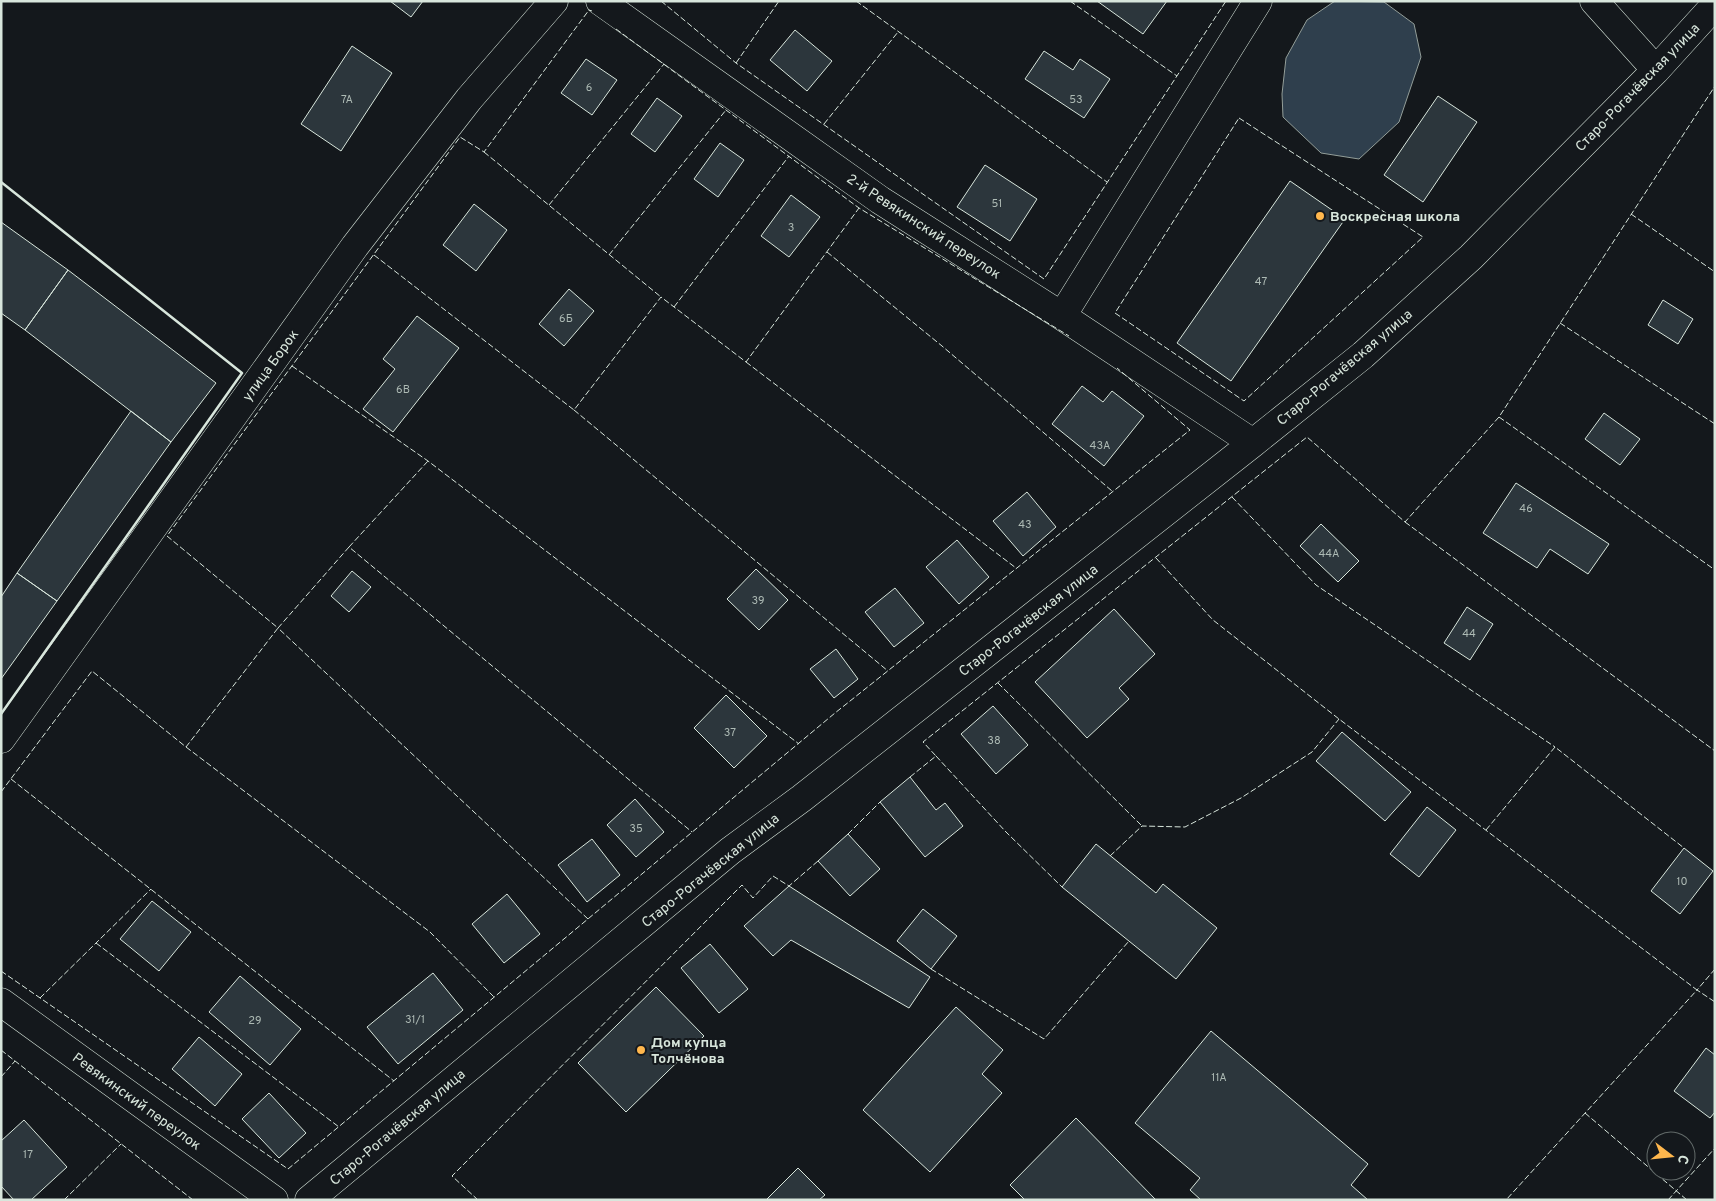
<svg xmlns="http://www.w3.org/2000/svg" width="1716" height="1201" viewBox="0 0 1716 1201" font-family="Overpass,sans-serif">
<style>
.water{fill:#2f3f4d;stroke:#939e99}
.building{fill:#2c363c;stroke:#d8e6dc}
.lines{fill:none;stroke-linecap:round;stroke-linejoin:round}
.minor-casing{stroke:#d8e6dc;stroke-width:29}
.minor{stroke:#14181c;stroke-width:28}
.fence{stroke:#d8e6dc;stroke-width:1;stroke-dasharray:6 2.5;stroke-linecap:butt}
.wall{stroke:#d8e6dc;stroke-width:2.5}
.poi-dot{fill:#ffb74d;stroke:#14181c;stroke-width:2}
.labels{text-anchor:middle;stroke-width:4;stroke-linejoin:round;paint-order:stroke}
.number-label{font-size:11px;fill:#adbab4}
.street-label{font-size:14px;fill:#d8e6dc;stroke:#14181c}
.poi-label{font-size:14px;font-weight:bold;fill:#d8e6dc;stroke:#14181c;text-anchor:start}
</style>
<rect width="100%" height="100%" fill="#14181c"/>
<!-- water -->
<path class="water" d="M 1335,1 L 1384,2 L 1414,24 L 1421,57 L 1399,122 L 1359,159 L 1321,153 L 1283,117 L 1282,94 L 1286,58 L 1307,20 Z"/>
<!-- building -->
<path class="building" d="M 390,1 L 423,1 L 411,17 Z
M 1097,1 L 1167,1 L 1143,34 Z
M 795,30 L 832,61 L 807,91 L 770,60 Z
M 352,46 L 392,73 L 341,151 L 301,124 Z
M 1044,51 L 1073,70 L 1080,59 L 1110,79 L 1084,118 L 1025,79 Z
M 586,59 L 617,80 L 592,115 L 561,93 Z
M 1438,96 L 1477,122 L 1423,202 L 1384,175 Z
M 657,98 L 682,116 L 655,152 L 631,134 Z
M 720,143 L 744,160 L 718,197 L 694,179 Z
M 985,165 L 1037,199 L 1010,241 L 957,207 Z
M 1290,181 L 1345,219 L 1231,381 L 1177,343 Z
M 791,195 L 820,217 L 789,257 L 761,236 Z
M 474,204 L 507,230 L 476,271 L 443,245 Z
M 1,222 L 68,270 L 25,330 L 1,313 Z
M 68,270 L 216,383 L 171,442 L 25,330 Z
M 569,289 L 594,311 L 564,346 L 539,324 Z
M 1663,300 L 1693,319 L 1678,344 L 1648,325 Z
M 417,316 L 459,348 L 393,432 L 363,409 L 395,369 L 383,359 Z
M 1082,386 L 1103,402 L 1112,391 L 1144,416 L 1104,466 L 1052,424 Z
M 131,411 L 171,442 L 57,601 L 17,573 Z
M 1604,413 L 1640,439 L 1620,465 L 1585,439 Z
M 1516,483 L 1609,544 L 1588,574 L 1550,549 L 1537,568 L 1483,533 Z
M 1027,492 L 1056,527 L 1023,556 L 993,521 Z
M 1321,524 L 1359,561 L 1338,582 L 1300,546 Z
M 957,540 L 989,577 L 959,604 L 926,567 Z
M 756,569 L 788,600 L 759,630 L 727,599 Z
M 352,571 L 371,587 L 349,612 L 331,596 Z
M 17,573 L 57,601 L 1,679 L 1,597 Z
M 895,588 L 924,623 L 894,647 L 865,612 Z
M 1467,607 L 1493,624 L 1470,660 L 1444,643 Z
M 1114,609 L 1155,654 L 1119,688 L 1129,699 L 1087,738 L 1035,682 Z
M 836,649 L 858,679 L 834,698 L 810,669 Z
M 726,695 L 767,736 L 734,768 L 694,728 Z
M 993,706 L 1028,745 L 996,774 L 961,734 Z
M 1342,732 L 1411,792 L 1385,821 L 1316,761 Z
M 910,777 L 936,810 L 945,803 L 963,826 L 925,857 L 880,802 Z
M 635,799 L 664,832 L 636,857 L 607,825 Z
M 1427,807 L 1456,830 L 1419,877 L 1390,854 Z
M 848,834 L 880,869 L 850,896 L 818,861 Z
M 592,839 L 620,875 L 587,902 L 558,865 Z
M 1096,844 L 1156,893 L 1163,884 L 1217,928 L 1176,979 L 1062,887 Z
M 1684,848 L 1713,871 L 1680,914 L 1651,891 Z
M 789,886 L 930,977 L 909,1008 L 791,940 L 773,956 L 744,926 Z
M 507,894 L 540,934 L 504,963 L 472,924 Z
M 152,901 L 191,932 L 159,971 L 120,939 Z
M 923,909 L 957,936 L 931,969 L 897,941 Z
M 710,944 L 748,989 L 719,1013 L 681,968 Z
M 433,973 L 463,1010 L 398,1064 L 367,1027 Z
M 240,976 L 301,1029 L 270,1065 L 209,1012 Z
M 656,987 L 704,1036 L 626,1112 L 578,1063 Z
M 956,1007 L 1003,1050 L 982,1074 L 1002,1093 L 930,1172 L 863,1110 Z
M 1211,1031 L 1368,1164 L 1351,1185 L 1368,1200 L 1201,1200 L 1190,1190 L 1200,1178 L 1135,1123 Z
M 199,1037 L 242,1074 L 215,1106 L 172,1069 Z
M 1706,1048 L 1715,1055 L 1715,1112 L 1710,1118 L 1674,1091 Z
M 269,1093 L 306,1133 L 279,1158 L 242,1119 Z
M 1076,1118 L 1156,1200 L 1025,1200 L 1010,1185 Z
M 24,1120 L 67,1167 L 31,1200 L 14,1200 L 1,1186 L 1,1141 Z
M 798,1168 L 825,1195 L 819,1200 L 766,1200 Z"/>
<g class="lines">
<!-- minor casing -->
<g class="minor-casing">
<path id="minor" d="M 600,1 L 880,200 L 1062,316 L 1253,443
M 1594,1 L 1656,70
M 1062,316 L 1258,1
M 1,739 L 355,246 L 469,99 L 554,1
M 1,1002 L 274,1200
M 309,1200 L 730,851 L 802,798 L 1253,443 L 1363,355 L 1471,257 L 1656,70 L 1715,5"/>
</g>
<!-- minor -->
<use href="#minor" class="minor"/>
<!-- fence -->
<path class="fence" d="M 661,1 L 736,63 L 1044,279 L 1226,1
M 856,1 L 1107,182
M 1070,1 L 1177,76
M 616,29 L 859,208 L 1069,336
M 736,63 L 779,1
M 1239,118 L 1423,237 L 1244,401 L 1115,313 Z
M 824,124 L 898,32
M 484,152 L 661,297
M 549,205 L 664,64
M 1631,214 L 1715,272
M 827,252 L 942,346 L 1112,491
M 374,255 L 574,410 L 661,297 L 746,362 L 859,208
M 609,255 L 726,110
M 674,307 L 789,156
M 1560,323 L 1715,424
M 746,362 L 1016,568
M 292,366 L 428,461 L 799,744
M 574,410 L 888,671
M 1499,417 L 1715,570
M 1232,497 L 1316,585 L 1555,747
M 1405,522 L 1715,751
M 349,547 L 428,461
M 1156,558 L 1213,620 L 1339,719 L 1697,990 L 1506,1200
M 998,683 L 1142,826
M 186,747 L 430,932 L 494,997
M 936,756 L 1006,832 L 1062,887
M 910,777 L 936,756 L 923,742 L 1307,437 L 1405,522 L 1499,417 L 1715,86
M 11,779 L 394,1081
M 1,792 L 92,671 L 186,747 L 278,628 L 167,536 L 460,137 L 484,152 L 589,10 L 592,11
M 1486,830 L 1555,747 L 1684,848
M 848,834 L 880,802
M 1110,856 L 1142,826 L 1185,827 L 1241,798 L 1312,752 L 1339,719
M 588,919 L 278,628 L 349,547 L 692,832
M 96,943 L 339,1127
M 931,969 L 1044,1039 L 1129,941
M 1715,969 L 1697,990 L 1715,1002
M 1,971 L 288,1169 L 835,713 L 1190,430 L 1117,368
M 40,998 L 151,889
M 1,1050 L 193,1200
M 1,1077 L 15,1061
M 1585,1113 L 1687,1200
M 64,1200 L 121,1144
M 478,1200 L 452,1176 L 742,885 L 753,898 L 773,876 L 789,886 L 818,861
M 1668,1200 L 1715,1148"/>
<!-- wall -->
<path class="wall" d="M 1,182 L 242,373 L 1,714"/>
</g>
<!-- markers -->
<g class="poi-dot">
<circle cx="1320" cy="216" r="5"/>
<circle cx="641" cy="1050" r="5"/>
</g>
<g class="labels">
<!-- number labels -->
<g class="number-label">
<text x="589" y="91">6</text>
<text x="347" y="103">7А</text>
<text x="1076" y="103">53</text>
<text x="997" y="207">51</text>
<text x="791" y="231">3</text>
<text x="1261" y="285">47</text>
<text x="566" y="322">6Б</text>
<text x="403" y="393">6В</text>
<text x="1100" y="449">43А</text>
<text x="1526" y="512">46</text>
<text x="1025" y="528">43</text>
<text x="1329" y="557">44А</text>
<text x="758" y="604">39</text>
<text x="1469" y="637">44</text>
<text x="730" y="736">37</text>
<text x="994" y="744">38</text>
<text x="636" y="832">35</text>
<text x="1682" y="885">10</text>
<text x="415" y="1023">31/1</text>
<text x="255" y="1024">29</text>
<text x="1219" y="1081">11А</text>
<text x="28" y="1158">17</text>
</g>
<!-- street labels -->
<g class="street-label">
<text transform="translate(1637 87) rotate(-46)" y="5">Старо-Рогачёвская улица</text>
<text transform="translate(924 226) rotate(33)" y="5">2-й Ревякинский переулок</text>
<text transform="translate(270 365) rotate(-54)" y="5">улица Борок</text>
<text transform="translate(1344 367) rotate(-40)" y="5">Старо-Рогачёвская улица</text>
<text transform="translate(1028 620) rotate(-38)" y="5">Старо-Рогачёвская улица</text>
<text transform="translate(710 870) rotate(-39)" y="5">Старо-Рогачёвская улица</text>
<text transform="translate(137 1101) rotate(36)" y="5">Ревякинский переулок</text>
<text transform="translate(397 1127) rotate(-40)" y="5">Старо-Рогачёвская улица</text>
</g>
<!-- poi labels -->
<g class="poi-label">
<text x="1330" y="221">Воскресная школа</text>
<text x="651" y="1047">Дом купца<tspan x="651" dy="16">Толчёнова</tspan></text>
</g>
</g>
<!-- border -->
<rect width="1716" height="1201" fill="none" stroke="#d8e6dc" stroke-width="5"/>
<!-- north arrow -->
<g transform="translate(1671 1156) rotate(106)"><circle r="24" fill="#14181c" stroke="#626a69"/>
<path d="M0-4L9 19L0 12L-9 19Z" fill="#ffb74d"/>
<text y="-8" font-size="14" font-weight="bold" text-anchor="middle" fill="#d8e6dc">С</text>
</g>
</svg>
